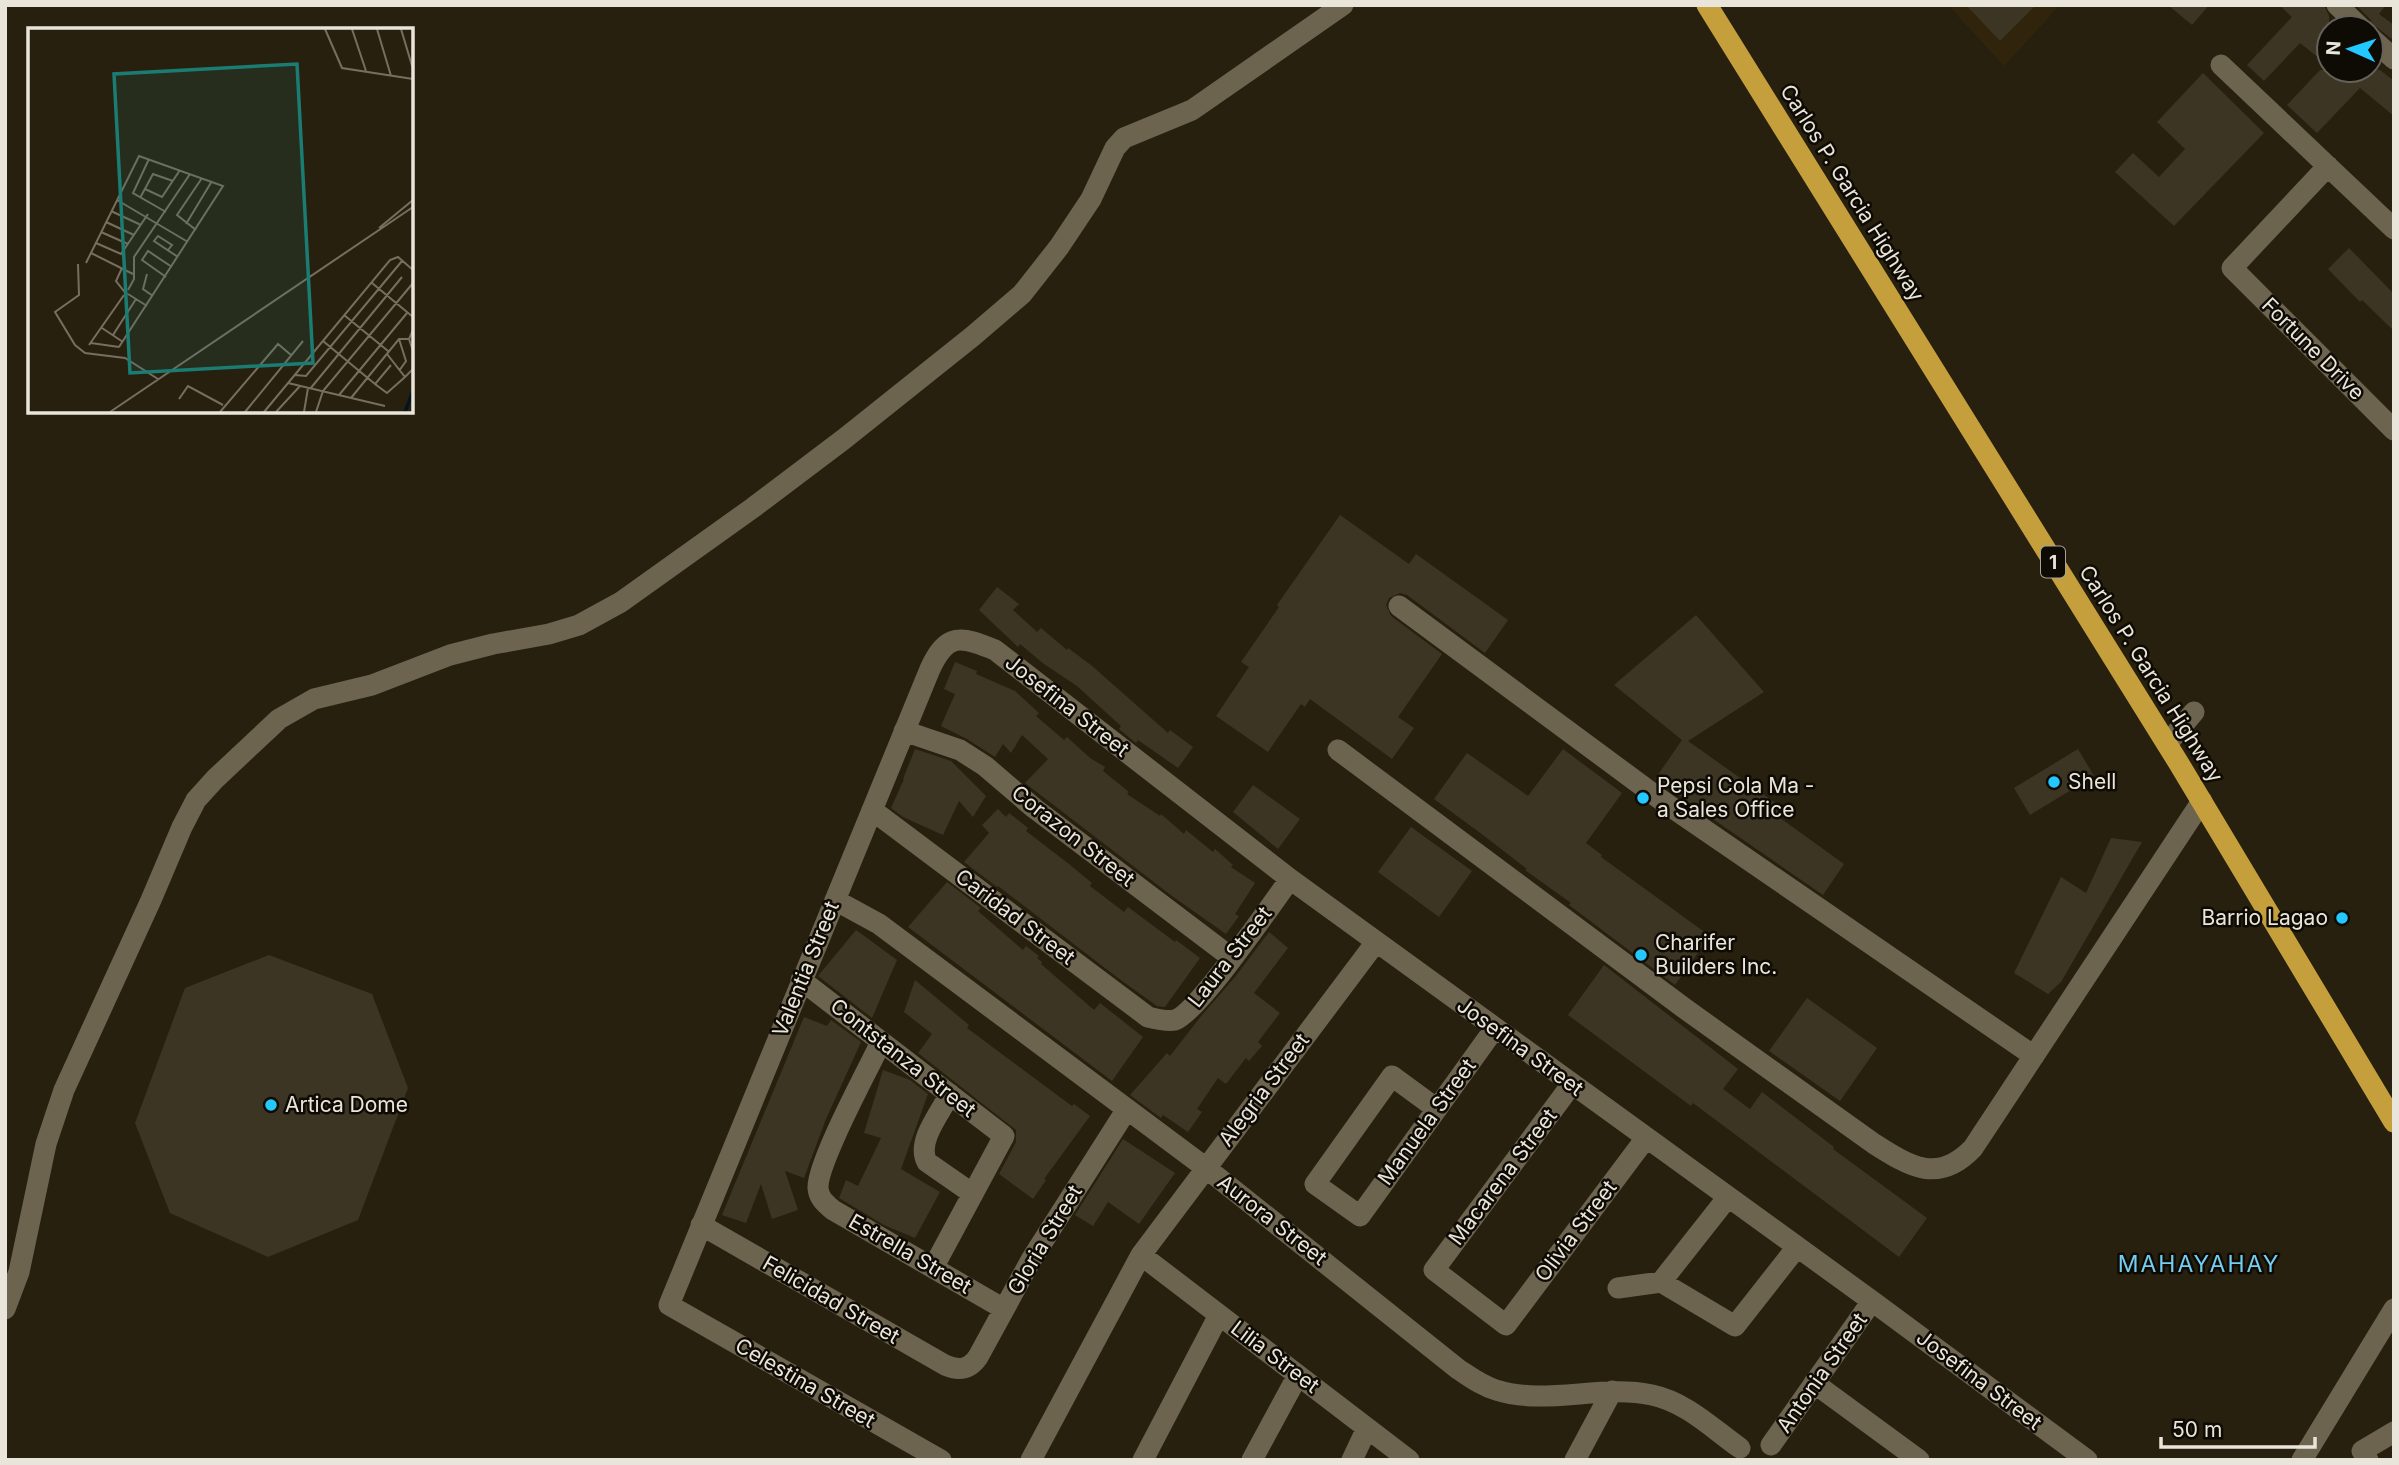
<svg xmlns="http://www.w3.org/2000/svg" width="2399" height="1465" viewBox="0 0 2399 1465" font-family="Inter,sans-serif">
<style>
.built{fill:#30250c}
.building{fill:#3d3523}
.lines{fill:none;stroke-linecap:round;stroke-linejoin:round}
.minor{stroke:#6d6450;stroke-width:21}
.highway{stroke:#c69f3d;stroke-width:21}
.poi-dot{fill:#23c9fe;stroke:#0e0a04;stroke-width:2.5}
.labels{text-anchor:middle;stroke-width:5;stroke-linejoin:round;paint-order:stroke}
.shield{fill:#0e0a04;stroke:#a8a39a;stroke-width:2}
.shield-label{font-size:19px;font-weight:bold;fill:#eae5da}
.street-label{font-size:21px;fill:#eae5da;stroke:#0e0a04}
.poi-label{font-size:21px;fill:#eae5da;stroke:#0e0a04;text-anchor:start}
.neighbourhood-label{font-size:23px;letter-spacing:2px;fill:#74cdf2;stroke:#0e0a04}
.inset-river{fill:none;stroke:#00151f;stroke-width:3.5}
.inset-road{fill:none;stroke:#766f60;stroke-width:2}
.view{fill:#1a7c73;fill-opacity:0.15;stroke:#1a7c73;stroke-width:3.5}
.inset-edge{fill:none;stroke:#eae5da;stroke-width:3.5}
</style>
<rect width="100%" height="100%" fill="#28200e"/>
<!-- built -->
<path class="built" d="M 1948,5 L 2060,5 L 2004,66 Z"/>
<!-- building -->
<path class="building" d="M 1966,5 L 2036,5 L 2000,41 Z
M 2168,5 L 2209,5 L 2192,25 Z
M 2279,5 L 2324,5 L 2329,16 L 2329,66 L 2300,43 L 2264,81 L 2247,65 L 2292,17 Z
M 2356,5 L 2386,5 L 2379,14 L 2394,25 L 2393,40 L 2374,25 L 2370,19 Z
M 2320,70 L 2380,70 L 2394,81 L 2394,116 L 2360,88 L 2317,133 L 2287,105 Z
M 2203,73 L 2264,133 L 2174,226 L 2115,172 L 2133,153 L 2159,177 L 2185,149 L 2157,122 Z
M 2349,248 L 2394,294 L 2394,331 L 2362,300 L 2360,302 L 2328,269 Z
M 1340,515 L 1409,564 L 1416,554 L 1508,620 L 1485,653 L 1407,595 L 1400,593 L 1389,598 L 1386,605 L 1391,616 L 1442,654 L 1398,717 L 1414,728 L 1392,759 L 1310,699 L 1305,707 L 1301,704 L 1268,752 L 1216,716 L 1249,667 L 1241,662 L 1279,607 L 1277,605 Z
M 997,587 L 1019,604 L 1013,610 L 1037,632 L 1041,628 L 1067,650 L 1068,648 L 1091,665 L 1168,733 L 1170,730 L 1193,747 L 1178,768 L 1138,740 L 1136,743 L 1131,739 L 1119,729 L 1121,726 L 1077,686 L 1044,664 L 1020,644 L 1018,647 L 979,610 Z
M 1696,615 L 1764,692 L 1688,741 L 1781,807 L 1776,815 L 1844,864 L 1823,895 L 1655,779 L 1682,740 L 1614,685 Z
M 955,662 L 977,671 L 976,674 L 1015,691 L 1039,713 L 1036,716 L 1064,740 L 1067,737 L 1090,758 L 1105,767 L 1103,771 L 1129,792 L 1127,794 L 1160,816 L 1161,814 L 1184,834 L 1186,830 L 1213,852 L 1215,849 L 1233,865 L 1231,867 L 1255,883 L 1235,914 L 1239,916 L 1226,934 L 1172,896 L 1025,783 L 1048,759 L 1022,735 L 1011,753 L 1003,744 L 995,757 L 967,739 L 941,726 L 955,694 L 944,689 Z
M 915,749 L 951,761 L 986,796 L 973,817 L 959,801 L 943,835 L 903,817 L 891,808 L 904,779 L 903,779 Z
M 1563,749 L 1622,793 L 1586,843 L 1602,855 L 1601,857 L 1710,936 L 1675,985 L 1569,905 L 1571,903 L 1525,870 L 1527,869 L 1483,835 L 1434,799 L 1467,753 L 1528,796 Z
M 2078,749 L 2094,776 L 2030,815 L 2014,788 Z
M 1253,785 L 1300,819 L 1278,849 L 1233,812 Z
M 998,809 L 1006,817 L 1009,813 L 1028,828 L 1026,831 L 1069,864 L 1092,883 L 1090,886 L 1124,912 L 1128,907 L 1175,942 L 1176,940 L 1200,958 L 1165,1007 L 1157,1006 L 1118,978 L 998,886 L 997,887 L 964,862 L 989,833 L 982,825 Z
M 1411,827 L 1472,871 L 1439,917 L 1378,872 Z
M 2111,838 L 2142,842 L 2061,982 L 2048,994 L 2014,973 L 2061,877 L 2086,893 Z
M 947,882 L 981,908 L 978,911 L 1023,950 L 1026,946 L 1039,956 L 1037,958 L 1042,962 L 1041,964 L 1094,1010 L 1100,1003 L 1143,1037 L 1112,1081 L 908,927 Z
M 856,930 L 897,960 L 872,1018 L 818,976 Z
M 1269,932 L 1288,948 L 1254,993 L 1280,1013 L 1258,1042 L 1262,1046 L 1249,1061 L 1246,1058 L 1226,1084 L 1218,1078 L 1197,1109 L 1202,1112 L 1188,1132 L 1163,1115 L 1161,1118 L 1130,1095 L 1167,1053 L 1170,1056 L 1202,1015 L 1235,977 Z
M 269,955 L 372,994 L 408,1088 L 358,1220 L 268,1257 L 170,1213 L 135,1123 L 185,988 Z
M 1604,965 L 1738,1069 L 1723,1089 L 1750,1109 L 1762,1092 L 1834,1147 L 1833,1149 L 1927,1218 L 1899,1257 L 1693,1103 L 1691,1106 L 1568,1015 Z
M 915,980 L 969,1025 L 967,1028 L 1072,1106 L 1074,1104 L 1090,1116 L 1044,1179 L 1046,1180 L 1033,1199 L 999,1174 L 1016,1142 L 1016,1130 L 918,1053 L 932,1034 L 904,1012 Z
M 1807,998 L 1877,1048 L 1840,1101 L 1769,1051 Z
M 804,1017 L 827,1026 L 831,1020 L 861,1042 L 826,1119 L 804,1178 L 785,1171 L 798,1210 L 772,1219 L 761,1184 L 746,1223 L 722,1215 Z
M 883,1070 L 910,1080 L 928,1094 L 901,1169 L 940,1192 L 915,1238 L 884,1225 L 839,1198 L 846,1180 L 858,1186 L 881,1138 L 864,1133 Z
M 1123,1139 L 1175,1173 L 1139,1224 L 1108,1202 L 1093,1226 L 1075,1215 Z"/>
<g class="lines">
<!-- minor -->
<path class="minor" d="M 2337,5 L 2361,28
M 2371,38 L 2394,59
M 2221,65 L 2394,229
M 2328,166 L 2232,268 L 2394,430
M 1399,606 L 1664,802 L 2034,1056
M 904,731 L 960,750 L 985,766 L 1034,808 L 1232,958
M 2167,744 L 2194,712
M 1338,750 L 1684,1008 L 1873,1143 C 1909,1166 1938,1185 1973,1148 L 2202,801
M 872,810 L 1148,1017 C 1156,1019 1167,1022 1175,1020 C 1197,1013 1272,904 1290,879
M 835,900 L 879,924 L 1206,1168 L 1458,1369 C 1470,1377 1482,1386 1496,1390 C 1546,1406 1601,1384 1652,1395 C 1686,1402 1713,1429 1740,1448
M 801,980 L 1004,1136 L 933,1268
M 881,1042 C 868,1070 817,1163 818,1188 C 819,1199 826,1204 833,1210 L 1004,1309
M 1572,1084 L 1434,1270 L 1506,1325 L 1646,1138
M 950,1094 C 940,1113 916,1142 927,1162 L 973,1194
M 1437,1109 L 1392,1076 L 1315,1184 L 1360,1216 L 1495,1028
M 701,1225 L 945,1365 C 959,1371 969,1370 978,1357 L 1031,1260 L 1127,1109
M 1141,1255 L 1409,1460
M 1661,1282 L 1728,1197
M 1618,1288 L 1661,1282 L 1735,1326 L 1797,1247
M 5,1309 L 19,1272 L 46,1144 L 64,1090 L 151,900 L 182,827 L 196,800 L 215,779 L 279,719 L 314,699 L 372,685 L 450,655 L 493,644 L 549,634 L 579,625 L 621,602 L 754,507 L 844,439 L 973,336 L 1022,294 L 1059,247 L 1091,199 L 1115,148 L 1124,138 L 1192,110 L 1343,5
M 1814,1383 L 1919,1460
M 1771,1445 L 1872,1301
M 941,1460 L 669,1305 L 930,669 C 947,632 961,636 995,650 L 1290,879 L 1872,1301 L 2087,1460
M 1031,1460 L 1141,1255 L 1376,942
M 1143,1460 L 1219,1315
M 1252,1460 L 1298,1375
M 1352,1460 L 1367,1428
M 1575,1460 L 1612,1391
M 2302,1460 L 2394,1309
M 2368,1460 L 2362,1451 L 2394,1432"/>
<!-- highway -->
<path class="highway" d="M 1707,5 L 2178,762 L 2394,1122"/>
</g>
<!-- markers -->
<g class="poi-dot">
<circle cx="2054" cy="782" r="7"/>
<circle cx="1643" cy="798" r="7"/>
<circle cx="2342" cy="918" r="7"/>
<circle cx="1641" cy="955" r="7"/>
<circle cx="271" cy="1105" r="7"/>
</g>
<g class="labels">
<!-- shield labels -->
<rect class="shield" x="2041" y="546.5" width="24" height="31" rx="5"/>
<g class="shield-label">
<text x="2053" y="569">1</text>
</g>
<!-- street labels -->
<g class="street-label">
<text transform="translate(1852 193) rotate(58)" y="7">Carlos P. Garcia Highway</text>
<text transform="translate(2313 349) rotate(45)" y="7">Fortune Drive</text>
<text transform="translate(2151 674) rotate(58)" y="7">Carlos P. Garcia Highway</text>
<text transform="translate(1067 706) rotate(38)" y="7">Josefina Street</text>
<text transform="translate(1073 836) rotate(38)" y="7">Corazon Street</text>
<text transform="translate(1015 917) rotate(37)" y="7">Caridad Street</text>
<text transform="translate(1230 957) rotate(-52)" y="7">Laura Street</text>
<text transform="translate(806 969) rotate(-68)" y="7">Valentia Street</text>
<text transform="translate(1520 1047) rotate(36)" y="7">Josefina Street</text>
<text transform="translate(903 1058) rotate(38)" y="7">Contstanza Street</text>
<text transform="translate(1264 1090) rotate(-53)" y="7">Alegria Street</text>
<text transform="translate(1427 1122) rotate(-54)" y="7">Manuela Street</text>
<text transform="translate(1503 1177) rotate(-53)" y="7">Macarena Street</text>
<text transform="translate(1272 1220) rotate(38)" y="7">Aurora Street</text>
<text transform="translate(1576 1231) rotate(-53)" y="7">Olivia Street</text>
<text transform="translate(1045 1240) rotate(-59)" y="7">Gloria Street</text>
<text transform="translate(910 1254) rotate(30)" y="7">Estrella Street</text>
<text transform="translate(831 1300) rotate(30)" y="7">Felicidad Street</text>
<text transform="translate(1275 1357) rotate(37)" y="7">Lilia Street</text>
<text transform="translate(1822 1373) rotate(-55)" y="7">Antonia Street</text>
<text transform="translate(1979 1380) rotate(37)" y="7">Josefina Street</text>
<text transform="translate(805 1383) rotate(30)" y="7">Celestina Street</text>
</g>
<!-- poi labels -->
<g class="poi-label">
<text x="2068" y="789">Shell</text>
<text x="1657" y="793">Pepsi Cola Ma -<tspan x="1657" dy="24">a Sales Office</tspan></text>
<text x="2328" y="925" text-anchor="end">Barrio Lagao</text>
<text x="1655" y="950">Charifer<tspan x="1655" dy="24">Builders Inc.</tspan></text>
<text x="285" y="1112">Artica Dome</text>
</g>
<!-- neighbourhood labels -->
<g class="neighbourhood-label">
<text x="2199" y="1272">MAHAYAHAY</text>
</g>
</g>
<!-- overview -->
<g transform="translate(28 28)">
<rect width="385" height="385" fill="#28200e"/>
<path class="inset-river" d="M 377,384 L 385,363"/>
<path class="inset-road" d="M 297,1 L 314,40 L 385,51M 324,1 L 338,43M 349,1 L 363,48M 373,1 L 385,41M 121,131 L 105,165 L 138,184M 117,161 L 134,169 L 152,142M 112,170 L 125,146 L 145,153M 89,172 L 160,214M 83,183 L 113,197M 78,194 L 106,207M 158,196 L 184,153M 351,200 L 385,172M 168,202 L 149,187 L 174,150M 73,204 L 100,216M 68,215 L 93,226 L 120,186M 140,222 L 144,217 L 130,208 L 126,213 L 150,229M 63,225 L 105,246M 58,235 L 111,128 L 195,158 L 91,319M 50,236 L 51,267 L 27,284 L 47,317 L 57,325 L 97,330 L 130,351M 94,240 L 88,253 L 99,267 L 97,262M 119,246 L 115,261 L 125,268M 138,249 L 114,232 L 120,223 L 144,239M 344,255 L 385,289M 100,262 L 106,251 L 106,229 L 162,146M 100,266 L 119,278M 316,287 L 360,323M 74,300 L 95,314M 385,302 L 381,311 L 385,323M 85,307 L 108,271M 295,313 L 347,356M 63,315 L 91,319M 61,317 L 96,267M 359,326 L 377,349 L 385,341M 363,337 L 347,356 L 359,365 L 377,349M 371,343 L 378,333 L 371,311M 267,347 L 278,348 L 374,233M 260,355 L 357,378M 282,361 L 374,249M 311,367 L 379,285M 323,370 L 371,311 L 381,311M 151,371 L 160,358 L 195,377M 82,384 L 385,179M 192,384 L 250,316 L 263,327M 217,384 L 275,313M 236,384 L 362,232 L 370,229 L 385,242M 248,384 L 272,358M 276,384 L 280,360M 288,384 L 295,363 L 385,255"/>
<path class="view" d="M 269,36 L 285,335 L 102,345 L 86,46 Z"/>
<rect width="385" height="385" class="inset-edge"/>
</g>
<!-- border -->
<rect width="2399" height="1465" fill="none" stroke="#eae5da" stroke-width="14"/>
<!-- north arrow -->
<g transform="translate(2350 49) rotate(273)"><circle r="33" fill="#0e0a04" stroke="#66625a" stroke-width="2"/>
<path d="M0-5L12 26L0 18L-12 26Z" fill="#23c9fe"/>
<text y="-10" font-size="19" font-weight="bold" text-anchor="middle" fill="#eae5da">N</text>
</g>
<!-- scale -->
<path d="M2161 1437v10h154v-10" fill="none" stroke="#eae5da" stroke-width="3.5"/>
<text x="2172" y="1437" font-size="21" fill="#eae5da" stroke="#0e0a04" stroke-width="5" paint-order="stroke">50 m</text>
</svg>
